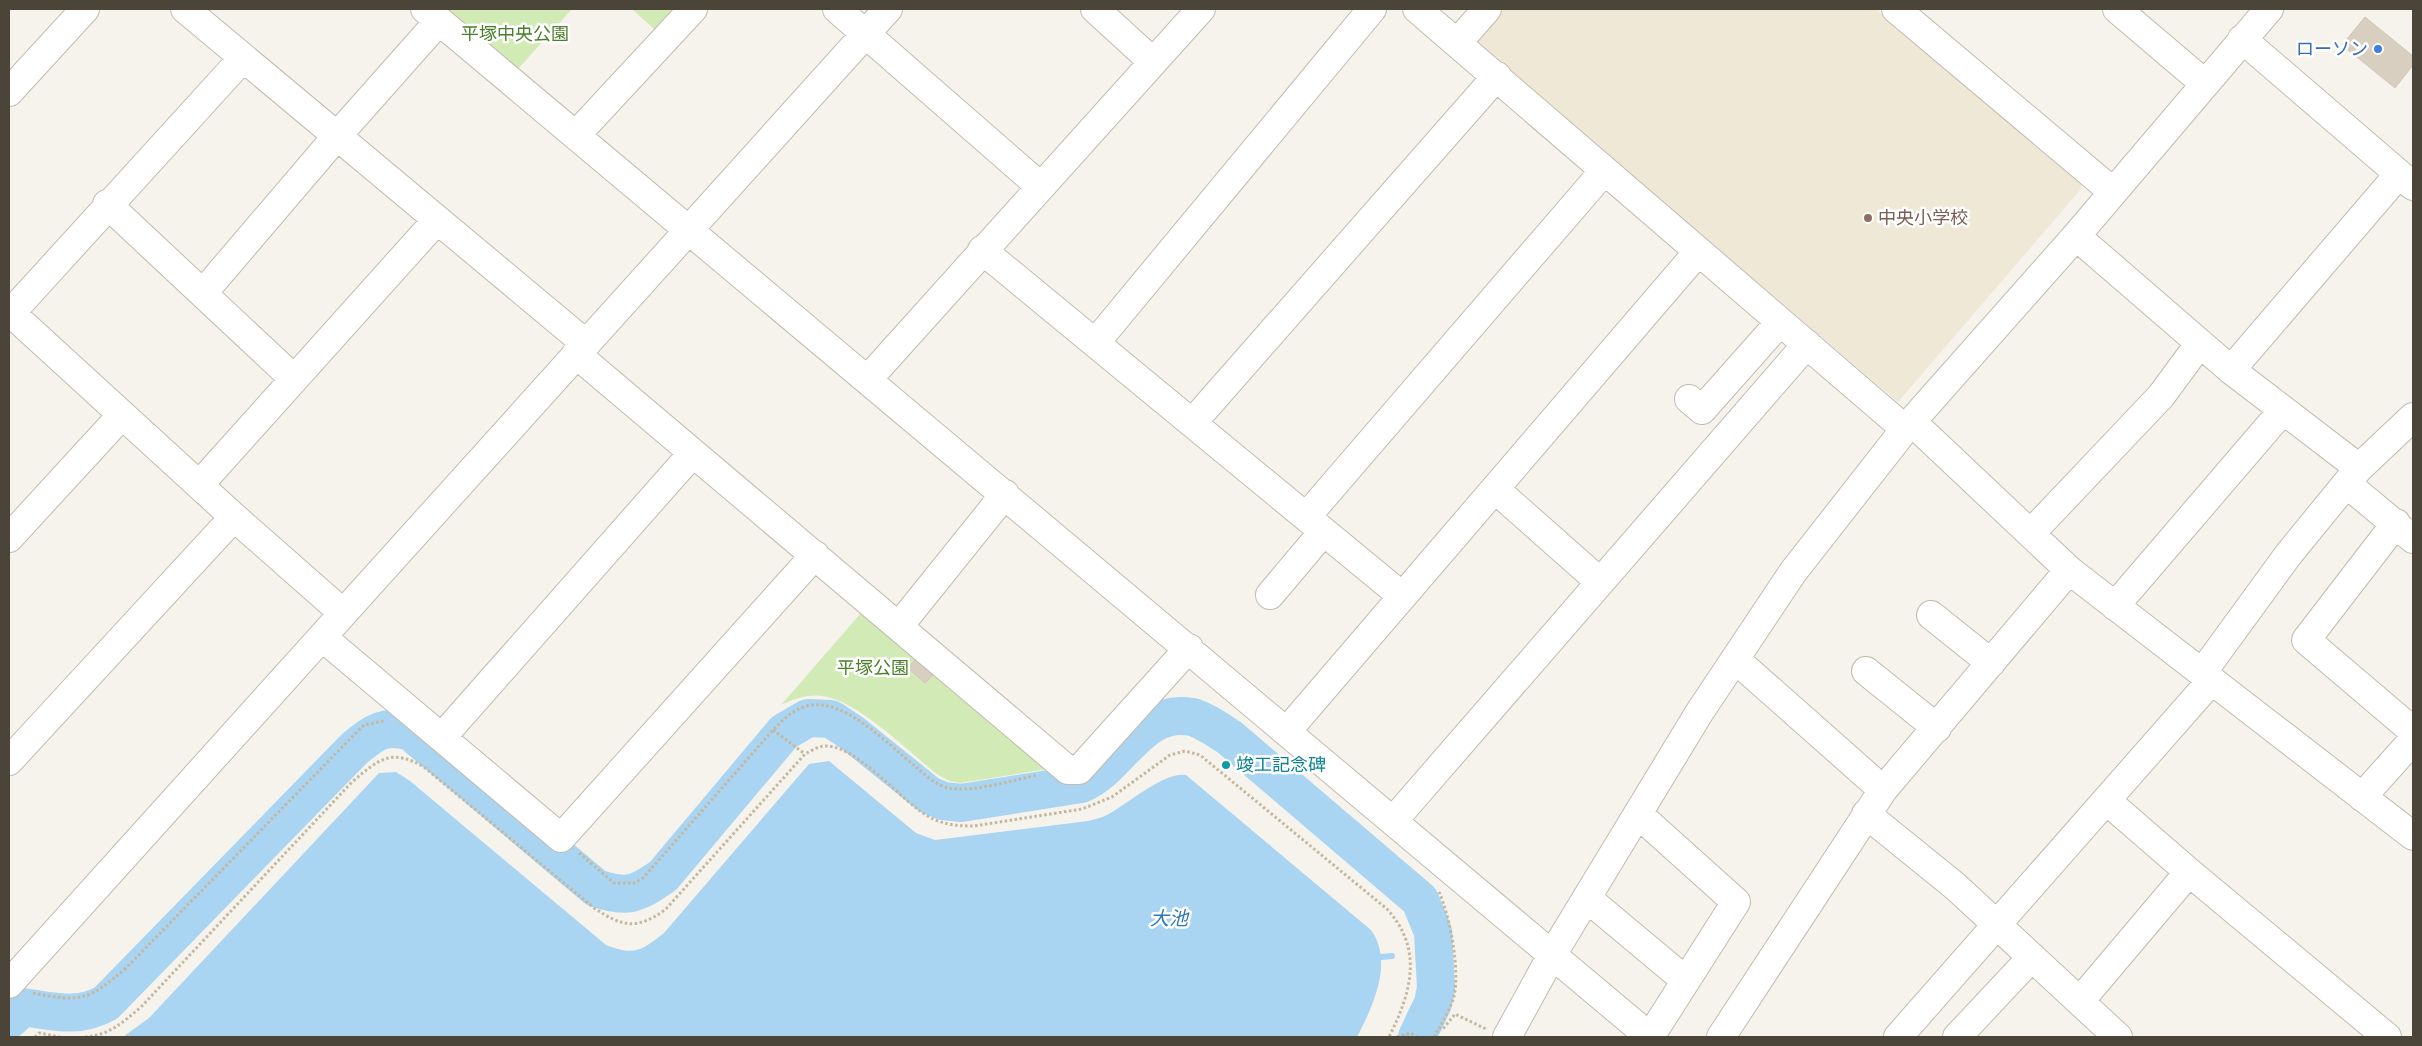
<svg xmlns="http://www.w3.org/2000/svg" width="2422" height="1046" viewBox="0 0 2422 1046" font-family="'Alegreya Sans','Noto Sans JP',sans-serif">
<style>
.education{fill:#efe8d6}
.green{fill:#d2eab5}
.water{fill:#a9d4f2}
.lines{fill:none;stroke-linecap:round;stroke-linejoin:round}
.stream{stroke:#a9d4f2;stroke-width:6}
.river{stroke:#a9d4f2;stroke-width:38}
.building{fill:#d8cfc1;stroke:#d3c7b4}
.minor-casing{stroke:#c2bbae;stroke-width:30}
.path{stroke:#c4b79f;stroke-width:3;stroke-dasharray:2.5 2.5;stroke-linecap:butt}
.minor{stroke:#fff;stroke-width:28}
.shop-dot{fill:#3f7fe0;stroke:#fff;stroke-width:2}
.education-dot{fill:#8d6e63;stroke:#fff;stroke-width:2}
.culture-dot{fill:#0f9aa8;stroke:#fff;stroke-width:2}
.labels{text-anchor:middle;stroke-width:5;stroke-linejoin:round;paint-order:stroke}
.park-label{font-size:18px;fill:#4a7f2a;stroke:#fff}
.shop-label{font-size:18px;fill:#366cbe;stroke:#fff;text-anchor:end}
.education-label{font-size:18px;fill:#785e54;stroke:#fff;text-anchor:start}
.culture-label{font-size:18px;fill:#0d838f;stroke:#fff;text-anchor:start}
.water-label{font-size:19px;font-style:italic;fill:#2e7ab2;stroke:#fff}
</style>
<rect width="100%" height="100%" fill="#f6f3ec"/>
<!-- education -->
<path class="education" d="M 1500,9 L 1876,9 L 2081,180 L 2081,189 L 1898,402 L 1472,40 Z"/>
<!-- green -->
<path class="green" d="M 445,9 L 572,9 L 518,69 Z
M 632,9 L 675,9 L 655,30 Z
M 868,605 L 1059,767 L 960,783 L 950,781 L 938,775 C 910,753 856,699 822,696 C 807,694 794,699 781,705 Z"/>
<!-- water -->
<path class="water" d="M 829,761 L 916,833 L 935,840 L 1088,821 C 1094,819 1101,818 1107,815 C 1128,804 1163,772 1186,775 L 1371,930 C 1394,962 1373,1006 1357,1037 L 123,1037 L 149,1018 L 379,773 L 396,772 L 410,781 L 606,945 C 634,956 641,951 664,933 L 809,764 Z"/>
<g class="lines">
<!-- stream -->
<path class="stream" d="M 1423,953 L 1434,952
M 1381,957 L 1392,956"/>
<!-- river -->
<path class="river" d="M 9,1020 L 23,1007 C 53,1011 78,1019 106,1003 L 354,749 C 375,732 384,724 411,732 L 596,888 C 627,899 637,894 663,876 L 784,732 L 808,718 L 831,719 L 852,733 L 929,795 L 943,801 L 961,803 L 1081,784 C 1121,767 1140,707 1192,717 C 1204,720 1218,730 1229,737 L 1420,900 L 1433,932 L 1436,988 L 1433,1003 L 1417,1037"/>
</g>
<!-- building -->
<path class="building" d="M 2365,17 L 2413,56 L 2413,65 L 2395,88 L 2342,45 Z
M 916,659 L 933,675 L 925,683 L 908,668 Z"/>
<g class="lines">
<!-- minor casing -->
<g class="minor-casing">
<path id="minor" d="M 185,9 L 585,343
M 425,9 L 1650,1037
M 837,9 L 1040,186
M 1095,9 L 1153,62
M 1417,9 L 1905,429
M 1896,9 L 2112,191
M 2117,9 L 2204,83
M 2242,39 L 2413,186
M 1458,42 L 1487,9
M 9,92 L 85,9
M 576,135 L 693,9
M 107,204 L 294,379
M 2076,236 L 2231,370 L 2359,468
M 982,250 L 1402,596
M 203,293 L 337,136 L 439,21
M 11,313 L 234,517 L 343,613
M 9,315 L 243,58
M 1096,342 L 1372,9
M 576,354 L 1068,770 L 1079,770 L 1189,648
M 2231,370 L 2399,174
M 868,379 L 1201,9
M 1689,399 L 1702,410 L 1780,322
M 1193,422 L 1497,76
M 1912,422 L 2069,570 L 2413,836
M 200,484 L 437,220
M 2347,484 L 2413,539
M 1495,489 L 1600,582
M 1306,517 L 1604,171
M 2396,523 L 2306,640 L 2413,731
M 2031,533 L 2161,396 L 2200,343
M 9,538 L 122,415
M 1270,595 L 1323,532
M 2115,606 L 2283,410
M 1931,615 L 1991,663
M 899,626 L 1005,494
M 322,637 L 561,838 L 815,555
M 1735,659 L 1883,790
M 1866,671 L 1937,728
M 2202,673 L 2288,555 L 2359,468 L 2413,417
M 1287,731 L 1698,252
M 442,737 L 692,454
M 9,761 L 234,517
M 2362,797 L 2413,740
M 2107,801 L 2189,872 L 2387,1037
M 1638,814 L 1736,902 L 1650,1037
M 1866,814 L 1955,886 L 2118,1037
M 1393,821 L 1807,344
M 1588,899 L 1685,980
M 9,984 L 888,9
M 2080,1001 L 2189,872
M 1507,1037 L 1552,955 L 1699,713 L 1793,572 L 1905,429 L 2076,236 L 2269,9
M 1721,1037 L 1883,790 L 2069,570
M 1898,1037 L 2211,681
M 1957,1037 L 2032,957"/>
</g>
<!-- path -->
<path class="path" d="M 773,730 L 805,754
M 579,853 L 614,883 L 635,883 L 643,878 L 773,730 C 783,720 792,710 807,706 C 843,696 890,746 916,767 C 925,775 936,785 948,788 C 972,793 1013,780 1038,775
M 1439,892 C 1450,917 1460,969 1454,996 C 1451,1007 1445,1018 1439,1028
M 33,993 C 81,1003 89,1000 126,968 L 351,738 L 364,725 L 384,721
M 35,1037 L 39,1033 L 60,1037
M 85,1037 C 110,1035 123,1022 141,1007 L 352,782 C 379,759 391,748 424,767 L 594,908 C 623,927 636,930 665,910 L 805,754 C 809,752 814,749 819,747 C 852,737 903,805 933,819 C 946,825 960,826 974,826 L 1082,809 L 1112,797 L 1170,755 L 1185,751 L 1200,755 L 1387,909 C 1424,950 1411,993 1389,1037
M 1397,1037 L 1411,1033 L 1417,1037
M 1434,1037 L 1439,1028 L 1443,1029 L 1455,1014 L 1486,1029"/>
<!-- minor -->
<use href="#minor" class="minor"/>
</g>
<!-- markers -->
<circle class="shop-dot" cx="2378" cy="49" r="5"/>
<circle class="education-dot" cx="1868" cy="218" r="5"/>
<circle class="culture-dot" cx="1226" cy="765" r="5"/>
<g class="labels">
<!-- park labels -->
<g class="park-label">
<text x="515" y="40">平塚中央公園</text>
<text x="873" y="674">平塚公園</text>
</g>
<!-- shop labels -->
<g class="shop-label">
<text x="2368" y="55">ローソン</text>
</g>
<!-- education labels -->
<g class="education-label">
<text x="1878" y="224">中央小学校</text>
</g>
<!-- culture labels -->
<g class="culture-label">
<text x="1236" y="771">竣工記念碑</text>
</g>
<!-- water labels -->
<g class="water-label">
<text x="1169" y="925">大池</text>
</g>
</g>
<!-- border -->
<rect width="2422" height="1046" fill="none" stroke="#4b4439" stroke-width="20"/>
</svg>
